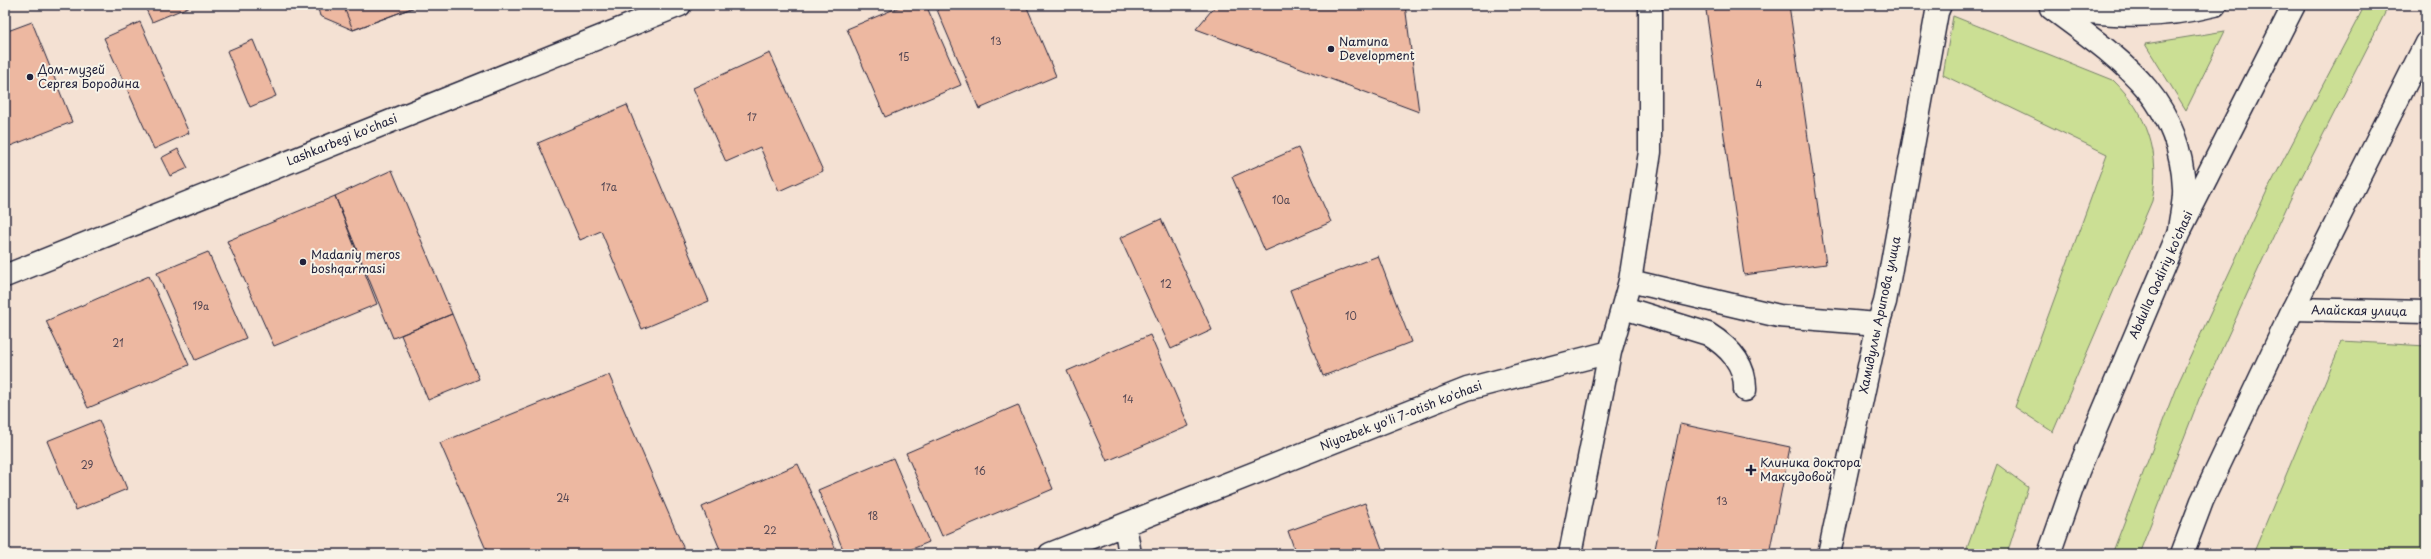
<svg xmlns="http://www.w3.org/2000/svg" width="2431" height="559" viewBox="0 0 2431 559" font-family="'Playpen Sans',sans-serif">
<style>
.green{fill:#cbdf94;stroke:#768068}
.building{fill:#edb8a1;stroke:#22223b}
.lines{fill:none;stroke-linecap:round;stroke-linejoin:round}
.minor-casing{stroke:#22223b;stroke-width:25}
.major-casing{stroke:#22223b;stroke-width:25}
.minor{stroke:#f7f3e8;stroke-width:22}
.major{stroke:#f7f3e8;stroke-width:22}
.poi-dot{fill:#22223b;stroke:#f7f3e8;stroke-width:1.5}
.labels{text-anchor:middle;stroke-width:4;stroke-linejoin:round;paint-order:stroke}
.number-label{font-size:10px;fill:#554854}
.poi-label{font-size:12px;fill:#22223b;stroke:#f7f3e8;text-anchor:start}
.street-label{font-size:12px;fill:#22223b;stroke:#f7f3e8}
</style>
<rect width="100%" height="100%" fill="#f4e1d3"/>
<filter id="ink" filterUnits="userSpaceOnUse"><feTurbulence type="fractalNoise" baseFrequency=".025" numOctaves="2"/><feDisplacementMap in="SourceGraphic" scale="8" xChannelSelector="R" yChannelSelector="G"/><feConvolveMatrix kernelMatrix="1 2 1 2 8 2 1 2 1" color-interpolation-filters="sRGB"/></filter>
<g filter="url(#ink)">
<!-- green -->
<path class="green" d="M 2365,5 L 2389,5 L 2290,200 L 2199,399 L 2139,554 L 2112,554 L 2175,390 L 2266,193 Z
M 1953,16 L 2113,80 C 2148,114 2161,153 2152,201 L 2053,432 L 2015,407 L 2107,154 L 1943,75 Z
M 2225,31 L 2186,110 L 2145,44 Z
M 2342,341 L 2426,346 L 2426,554 L 2253,554 Z
M 1997,464 L 2028,487 L 2007,554 L 1965,554 Z"/>
<!-- building -->
<path class="building" d="M 144,5 L 193,5 L 152,22 Z
M 317,5 L 420,5 L 353,30 L 320,16 Z
M 343,5 L 420,5 L 353,30 Z
M 904,5 L 926,5 L 961,85 L 885,117 L 847,29 Z
M 935,5 L 1026,5 L 1056,76 L 979,109 Z
M 1216,5 L 1405,5 L 1419,112 L 1196,29 Z
M 1741,5 L 1789,5 L 1826,264 L 1744,275 L 1706,10 Z
M 32,22 L 72,122 L 5,148 L 5,32 Z
M 140,22 L 189,133 L 154,149 L 104,38 Z
M 253,40 L 276,96 L 250,107 L 227,51 Z
M 770,53 L 823,171 L 779,191 L 760,147 L 726,162 L 693,88 Z
M 627,105 L 709,301 L 642,329 L 601,231 L 580,240 L 538,143 Z
M 1298,148 L 1331,222 L 1265,251 L 1232,177 Z
M 178,149 L 188,168 L 170,176 L 161,158 Z
M 392,170 L 452,314 L 393,338 L 335,196 Z
M 335,196 L 377,304 L 274,346 L 227,241 Z
M 1161,219 L 1212,330 L 1171,349 L 1120,238 Z
M 208,252 L 246,338 L 195,360 L 157,273 Z
M 1378,256 L 1411,342 L 1323,376 L 1290,290 Z
M 149,276 L 189,365 L 88,408 L 46,321 Z
M 452,314 L 479,379 L 428,400 L 401,335 Z
M 1150,335 L 1189,426 L 1107,461 L 1067,371 Z
M 609,375 L 686,554 L 488,554 L 440,443 Z
M 1018,405 L 1053,489 L 942,536 L 906,453 Z
M 99,420 L 127,489 L 76,510 L 47,441 Z
M 1680,424 L 1790,447 L 1769,554 L 1654,554 Z
M 893,458 L 929,542 L 900,554 L 845,554 L 818,490 Z
M 798,464 L 838,554 L 722,554 L 702,507 Z
M 1365,503 L 1384,554 L 1296,554 L 1288,531 Z"/>
<g class="lines">
<!-- minor casing -->
<g class="minor-casing">
<path id="minor" d="M 2051,8 C 2118,58 2180,96 2184,188 C 2185,202 2180,217 2179,231
M 2052,8 C 2112,15 2156,20 2215,5
M 5,276 L 680,5
M 1630,281 L 1650,152 L 1650,5
M 1624,308 L 1708,334 C 1729,347 1746,364 1745,390
M 2293,309 L 2426,312
M 1125,525 L 1130,554
M 1050,554 L 1467,389 L 1610,352 L 1630,281 L 1779,316 L 1878,324
M 1570,554 L 1610,352
M 1829,554 L 1878,324 L 1885,302 L 1937,12 L 1940,5"/>
</g>
<!-- major casing -->
<g class="major-casing">
<path id="major" d="M 2049,554 L 2078,471 L 2179,232 L 2294,5
M 2182,554 L 2202,501 L 2293,309 L 2426,43"/>
</g>
<!-- minor -->
<use href="#minor" class="minor"/>
<!-- major -->
<use href="#major" class="major"/>
</g>
</g>
<!-- markers -->
<g class="poi-dot">
<circle cx="1331" cy="49" r="4"/>
<circle cx="30" cy="77" r="4"/>
<circle cx="303" cy="262" r="4"/>
<path d="M1749 464h4v4h4v4h-4v4h-4v-4h-4v-4h4z"/>
</g>
<g class="labels">
<!-- number labels -->
<g class="number-label">
<text x="996" y="45">13</text>
<text x="904" y="61">15</text>
<text x="1759" y="88">4</text>
<text x="752" y="121">17</text>
<text x="609" y="191">17a</text>
<text x="1281" y="204">10a</text>
<text x="1166" y="288">12</text>
<text x="201" y="310">19a</text>
<text x="1351" y="320">10</text>
<text x="118" y="347">21</text>
<text x="1128" y="403">14</text>
<text x="87" y="469">29</text>
<text x="980" y="475">16</text>
<text x="563" y="502">24</text>
<text x="1722" y="505">13</text>
<text x="873" y="520">18</text>
<text x="770" y="534">22</text>
</g>
<!-- poi labels -->
<g class="poi-label">
<text x="1339" y="46">Namuna<tspan x="1339" dy="14">Development</tspan></text>
<text x="38" y="74">Дом-музей<tspan x="38" dy="14">Сергея Бородина</tspan></text>
<text x="311" y="259">Madaniy meros<tspan x="311" dy="14">boshqarmasi</tspan></text>
<text x="1760" y="467">Клиника доктора<tspan x="1760" dy="14">Максудовой</tspan></text>
</g>
<!-- street labels -->
<g class="street-label">
<text transform="translate(342 140) rotate(-22)" y="4">Lashkarbegi ko'chasi</text>
<text transform="translate(2161 275) rotate(-66)" y="4">Abdulla Qodiriy ko'chasi</text>
<text transform="translate(2359 311) rotate(1)" y="4">Алайская улица</text>
<text transform="translate(1880 315) rotate(-78)" y="4">Хамидуллы Арипова улица</text>
<text transform="translate(1401 416) rotate(-21)" y="4">Niyozbek yo'li 7-otish ko'chasi</text>
</g>
</g>
<!-- margin -->
<rect width="2431" height="559" fill="none" stroke="#f7f3e8" stroke-width="20"/>
<rect x="10" y="10" width="2411" height="539" fill="none" stroke="#22223b" stroke-width="1.5" filter="url(#ink)"/>
</svg>
